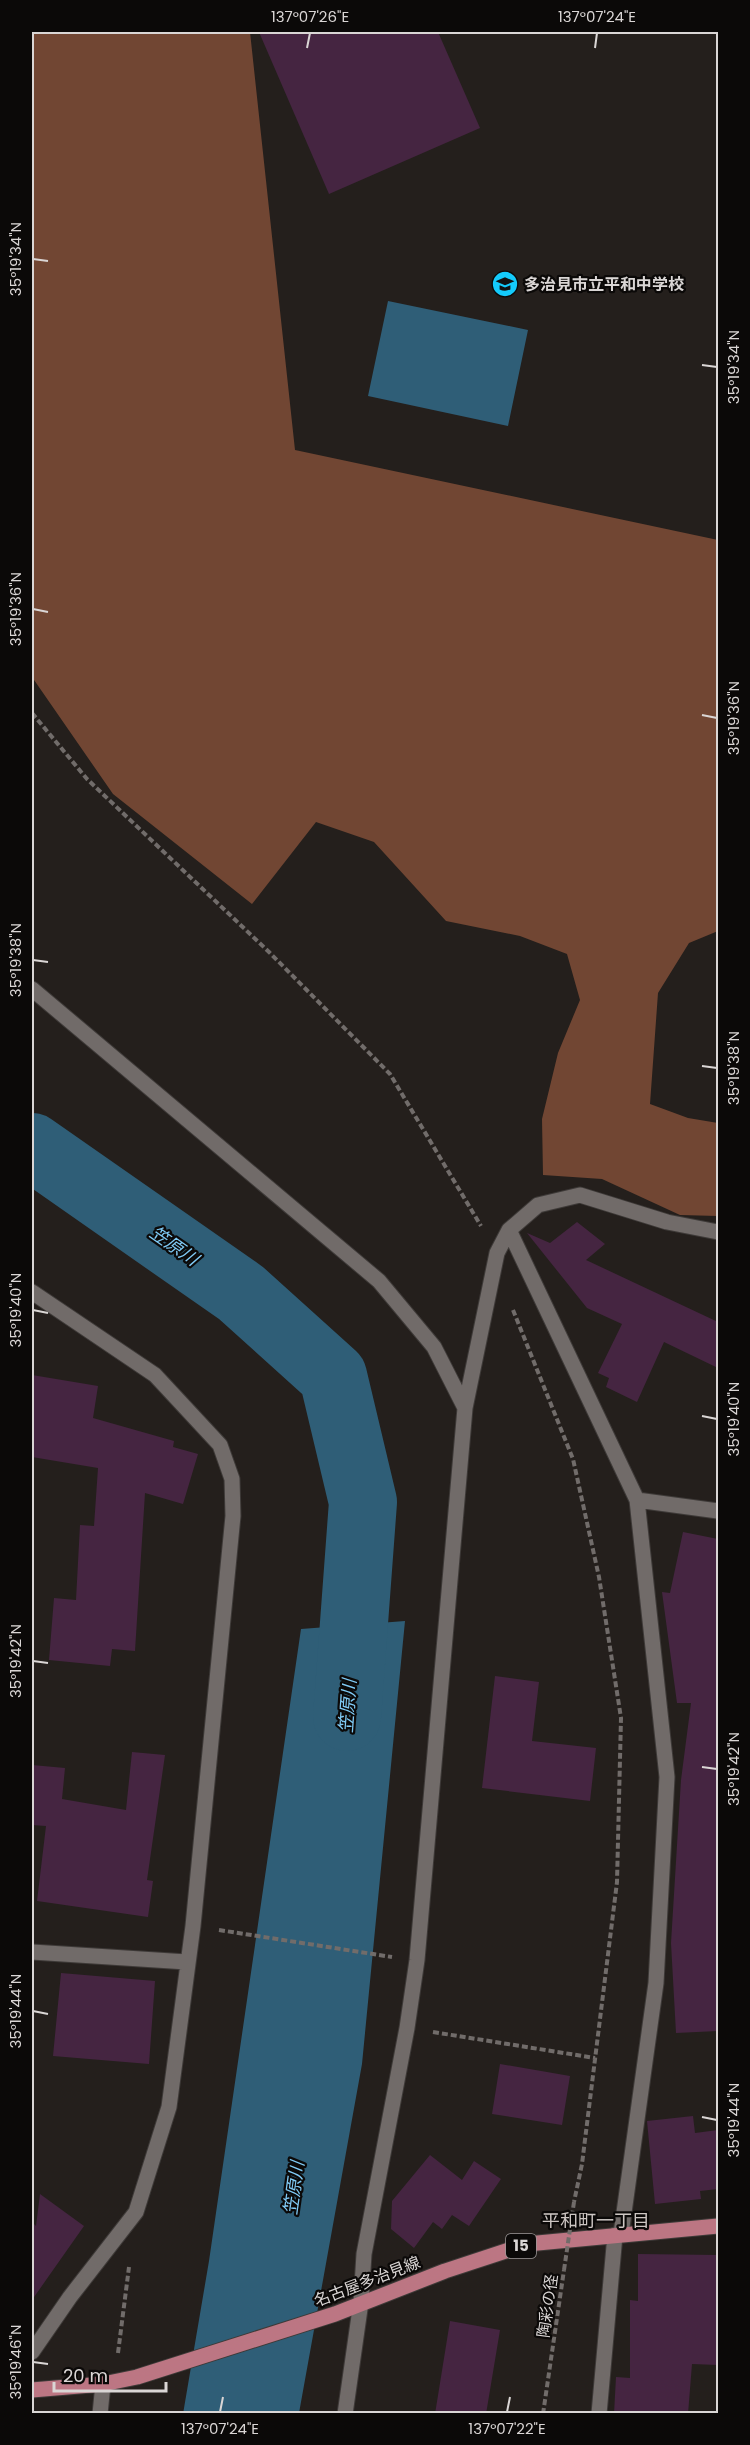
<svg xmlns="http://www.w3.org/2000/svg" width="750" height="2445" viewBox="0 0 750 2445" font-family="Poppins,'Noto Sans JP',sans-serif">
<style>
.forest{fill:#714633}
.water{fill:#2f5e77}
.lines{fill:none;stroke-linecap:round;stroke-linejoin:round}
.river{stroke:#2f5e77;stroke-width:68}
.building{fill:#452541}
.service-casing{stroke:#3e3a38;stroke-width:17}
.minor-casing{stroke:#3e3a38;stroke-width:17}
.primary-casing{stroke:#3e3a38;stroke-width:17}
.path{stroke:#716c6a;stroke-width:4;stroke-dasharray:6 3;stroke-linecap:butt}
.service{stroke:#716b69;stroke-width:15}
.minor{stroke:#716b69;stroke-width:15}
.primary{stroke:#bc7683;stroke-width:15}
.path-bridge{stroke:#716c6a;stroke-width:4;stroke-dasharray:6 3;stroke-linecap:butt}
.ticks{fill:none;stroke:#dad6d5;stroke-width:2}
.labels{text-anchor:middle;stroke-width:4.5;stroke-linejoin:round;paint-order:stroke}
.shield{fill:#0b0908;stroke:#9c9898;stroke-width:1.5}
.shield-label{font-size:15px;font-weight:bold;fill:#dad6d5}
.poi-label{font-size:16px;font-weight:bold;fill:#dad6d5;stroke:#0b0908;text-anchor:start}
.street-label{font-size:16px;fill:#dad6d5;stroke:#0b0908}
.water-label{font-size:18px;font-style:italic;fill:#80cbf6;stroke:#0b0908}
.neighbourhood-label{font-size:18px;fill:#cdc6c3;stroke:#0b0908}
.neatline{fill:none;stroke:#dad6d5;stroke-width:2}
.ticks-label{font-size:15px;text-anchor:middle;fill:#dad6d5}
</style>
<rect width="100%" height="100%" fill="#241f1c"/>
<!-- forest -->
<path class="forest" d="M 32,32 L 250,32 L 295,450 L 718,540 L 718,931 L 689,943 L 658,993 L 650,1104 L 688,1118 L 718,1123 L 718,1216 L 680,1215 L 602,1179 L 543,1175 L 542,1119 L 558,1053 L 580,1000 L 567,954 L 520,936 L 446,921 L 374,842 L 316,822 L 252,904 L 113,794 L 32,677 Z"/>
<!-- water -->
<path class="water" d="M 388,301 L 528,330 L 508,426 L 368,396 Z
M 405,1621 L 362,2064 L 299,2413 L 183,2414 L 209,2261 L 301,1629 Z"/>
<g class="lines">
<!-- river -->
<path class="river" d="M 32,1147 L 241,1293 L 333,1376 L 363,1502 L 347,1717"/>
</g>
<!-- building -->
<path class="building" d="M 259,32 L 438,32 L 480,128 L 329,194 Z
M 577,1222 L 605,1244 L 586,1260 L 718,1322 L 718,1368 L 664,1342 L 637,1402 L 606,1387 L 609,1378 L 598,1373 L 622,1324 L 587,1308 L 527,1233 L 550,1243 Z
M 32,1375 L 98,1386 L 93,1418 L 174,1441 L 173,1447 L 198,1454 L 183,1504 L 145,1493 L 135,1651 L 112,1649 L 110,1666 L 49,1660 L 54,1598 L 76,1600 L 80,1525 L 94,1526 L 98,1468 L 32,1457 Z
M 683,1532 L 718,1539 L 718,2031 L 676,2033 L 671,1943 L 681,1780 L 691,1703 L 677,1703 L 662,1592 L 670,1593 Z
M 495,1676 L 539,1682 L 532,1741 L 596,1748 L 590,1801 L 482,1788 Z
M 132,1752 L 165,1755 L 147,1880 L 153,1881 L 148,1917 L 37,1901 L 46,1826 L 32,1825 L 32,1765 L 65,1768 L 62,1799 L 126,1810 Z
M 61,1973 L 155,1981 L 149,2064 L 53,2056 Z
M 500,2064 L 570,2076 L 562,2125 L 492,2114 Z
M 693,2116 L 695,2133 L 718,2130 L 718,2189 L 700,2191 L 701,2199 L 655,2204 L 647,2121 Z
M 430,2155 L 462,2180 L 474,2161 L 501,2179 L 469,2226 L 452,2215 L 442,2229 L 433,2222 L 414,2248 L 391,2229 L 392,2201 Z
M 40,2194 L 84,2226 L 32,2300 L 32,2222 L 36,2226 Z
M 638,2254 L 718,2255 L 718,2365 L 692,2364 L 688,2414 L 614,2414 L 616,2377 L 630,2378 L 630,2300 L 638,2301 Z
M 450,2321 L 500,2330 L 486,2414 L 435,2414 Z"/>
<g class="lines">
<!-- service casing -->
<g class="service-casing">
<path id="service" d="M 599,2414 L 615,2235"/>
</g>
<!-- minor casing -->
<g class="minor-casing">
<path id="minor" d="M 32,989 L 379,1281 L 434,1347 L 465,1408 L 417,1960 L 407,2028 L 364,2254 L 361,2302 L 345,2414
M 509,1230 L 637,1500 L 667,1777 L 656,1983 L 621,2234
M 32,1292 L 155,1375 L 220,1445 L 232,1479 L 233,1516 L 193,1926 L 169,2107 L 136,2212 L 70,2297 L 32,2352
M 465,1408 L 497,1253 L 509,1230 L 538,1205 L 580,1195 L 667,1222 L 718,1232
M 637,1500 L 718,1511
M 32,1952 L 187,1962
M 100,2414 L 103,2384"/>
</g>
<!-- primary casing -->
<g class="primary-casing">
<path id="primary" d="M 32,2390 L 103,2384 L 137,2377 L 335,2314 L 445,2271 L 527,2244 L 718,2226"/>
</g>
<!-- path -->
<path class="path" d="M 32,713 L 87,779 L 269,952 L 390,1074 L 481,1226
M 513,1310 L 573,1459 L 599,1577 L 621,1718 L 617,1882 L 582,2164 L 574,2202
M 219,1930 L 392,1957
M 433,2032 L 595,2058
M 118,2353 L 129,2267
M 543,2414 L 564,2270"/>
<!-- service -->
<use href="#service" class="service"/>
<!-- minor -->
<use href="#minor" class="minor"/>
<!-- primary -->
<use href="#primary" class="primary"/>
<!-- path-bridge -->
<path class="path-bridge" d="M 564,2270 L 574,2202"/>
</g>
<!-- ticks -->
<path class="ticks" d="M 307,48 L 310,33M 595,48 L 597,33M 33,259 L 48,261M 702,365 L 717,367M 33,609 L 48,612M 702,715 L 717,718M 33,960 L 48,962M 702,1066 L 717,1068M 33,1310 L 48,1313M 702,1416 L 717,1419M 33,1661 L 48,1663M 702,1767 L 717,1769M 33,2011 L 48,2014M 702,2117 L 717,2120M 33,2362 L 48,2364M 220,2412 L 223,2397M 507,2412 L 510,2397"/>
<!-- icons -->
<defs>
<g id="school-disc" transform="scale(1.35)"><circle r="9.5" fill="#14cafb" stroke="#0b0908"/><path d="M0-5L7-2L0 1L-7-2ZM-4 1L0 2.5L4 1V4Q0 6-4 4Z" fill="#111"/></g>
</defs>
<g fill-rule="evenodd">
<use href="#school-disc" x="505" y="284"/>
</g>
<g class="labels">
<!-- shield labels -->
<rect class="shield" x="506" y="2234" width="30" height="24" rx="4.5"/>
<g class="shield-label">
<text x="521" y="2251">15</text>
</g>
<!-- poi labels -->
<g class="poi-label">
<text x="524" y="290">多治見市立平和中学校</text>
</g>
<!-- street labels -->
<g class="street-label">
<text transform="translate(367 2281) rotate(-21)" y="6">名古屋多治見線</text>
<text transform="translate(547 2306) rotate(-82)" y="6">陶彩の径</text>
</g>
<!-- water labels -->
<g class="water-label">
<text transform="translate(174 1246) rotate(35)" y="6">笠原川</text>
<text transform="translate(348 1706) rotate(-86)" y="6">笠原川</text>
<text transform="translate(294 2188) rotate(-82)" y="6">笠原川</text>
</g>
<!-- neighbourhood labels -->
<g class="neighbourhood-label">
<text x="596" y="2227">平和町一丁目</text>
</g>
</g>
<!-- border -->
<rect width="750" height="2445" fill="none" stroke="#0b0908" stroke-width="66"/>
<!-- scale -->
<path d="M54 2382v9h112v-9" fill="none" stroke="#dad6d5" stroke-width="3"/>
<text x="63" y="2382" font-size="18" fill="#dad6d5" stroke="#0b0908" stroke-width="4.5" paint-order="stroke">20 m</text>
<rect x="33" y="33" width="684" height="2379" class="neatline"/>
<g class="ticks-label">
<text x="310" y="22">137°07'26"E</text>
<text x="597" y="22">137°07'24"E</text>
<text transform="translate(16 259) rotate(-90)" y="5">35°19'34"N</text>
<text transform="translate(734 367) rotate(-90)" y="5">35°19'34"N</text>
<text transform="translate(16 609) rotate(-90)" y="5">35°19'36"N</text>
<text transform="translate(734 718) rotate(-90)" y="5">35°19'36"N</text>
<text transform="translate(16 960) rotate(-90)" y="5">35°19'38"N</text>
<text transform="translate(734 1068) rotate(-90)" y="5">35°19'38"N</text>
<text transform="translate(16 1310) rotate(-90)" y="5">35°19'40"N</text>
<text transform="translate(734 1419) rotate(-90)" y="5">35°19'40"N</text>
<text transform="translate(16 1661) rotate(-90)" y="5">35°19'42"N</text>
<text transform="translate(734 1769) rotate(-90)" y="5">35°19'42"N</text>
<text transform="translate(16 2011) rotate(-90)" y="5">35°19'44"N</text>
<text transform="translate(734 2120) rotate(-90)" y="5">35°19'44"N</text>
<text transform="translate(16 2362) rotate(-90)" y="5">35°19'46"N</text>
<text x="220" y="2434">137°07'24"E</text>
<text x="507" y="2434">137°07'22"E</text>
</g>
</svg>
